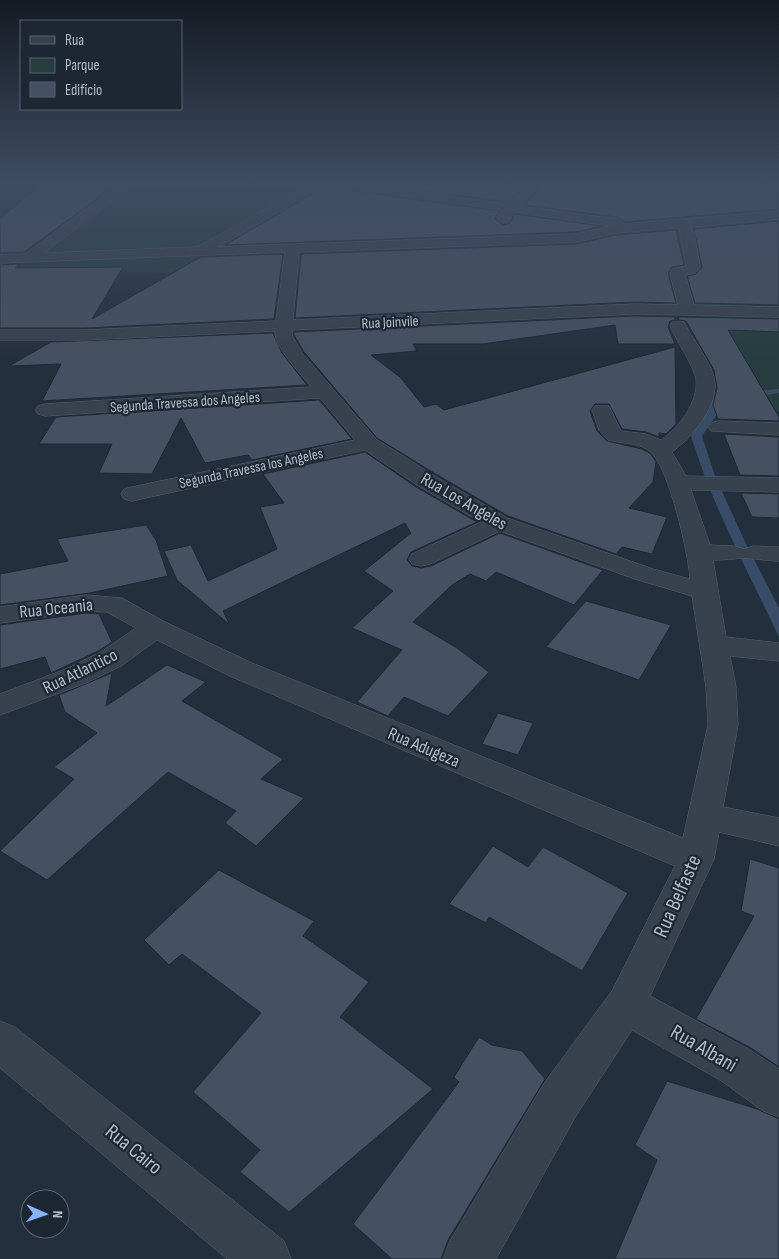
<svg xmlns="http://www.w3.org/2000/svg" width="779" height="1259" viewBox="0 0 779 1259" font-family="'Sofia Sans Condensed',sans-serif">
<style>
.green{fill:#263c3f}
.water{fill:#394c67}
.building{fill:#455162;stroke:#1f2835}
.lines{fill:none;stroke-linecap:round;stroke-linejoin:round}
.minor-casing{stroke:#565f6c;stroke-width:1}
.minor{fill:#38414e;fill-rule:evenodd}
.labels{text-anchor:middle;stroke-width:4.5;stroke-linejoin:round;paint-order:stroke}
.far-street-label{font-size:15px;fill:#b4bcc9;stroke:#1d2633}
.street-label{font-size:18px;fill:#b4bcc9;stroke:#1d2633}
.near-street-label{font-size:21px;fill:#b4bcc9;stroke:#1d2633}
</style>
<rect width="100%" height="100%" fill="#242f3e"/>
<!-- green -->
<path class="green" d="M 140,183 L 779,183 L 779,412 L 722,405 L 715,386 L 727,327 L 600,280 L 0,270 L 0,243 Z"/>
<!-- water -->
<path class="water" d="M 779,389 L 779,393 L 727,400 L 702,436 L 715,476 L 746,544 L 779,608 L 779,637 C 747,569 713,508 691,436 L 716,395 Z"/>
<!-- building -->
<path class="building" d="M 43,183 L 109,183 L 94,201 L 24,252 L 0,253 L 0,219 Z
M 366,183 L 530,183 L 506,202 Z
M 545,183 L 779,183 L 779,209 L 624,222 L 623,219 L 617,217 L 524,205 Z
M 328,185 L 334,188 L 499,211 L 495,219 L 503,225 L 510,223 L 515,214 L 601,226 L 576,232 L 225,245 Z
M 779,221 L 779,305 L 695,303 L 687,276 L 696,274 L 702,267 L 694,229 Z
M 676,230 L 684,265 L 672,267 L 668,273 L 676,303 L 634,302 L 295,318 L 301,254 L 576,244 L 616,235 Z
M 283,254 L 274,319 L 85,328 L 0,328 L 0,265 L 20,264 L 15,268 L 123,267 L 92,319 L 201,257 Z
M 634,316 L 675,317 L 675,320 L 670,321 L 668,327 L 675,344 L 618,344 L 615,325 L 483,344 L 413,344 L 417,351 L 371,355 L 400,377 L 424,407 L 436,404 L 444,410 L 675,347 L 676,424 L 666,434 L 659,433 L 659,437 L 646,432 L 622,429 L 609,404 L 595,404 L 590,411 L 597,431 L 607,441 L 642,449 L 651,454 L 656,462 L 653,482 L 629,508 L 667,517 L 652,554 L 622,547 L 616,554 L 508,516 L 434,473 L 377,438 L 304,352 L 294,335 L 294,332 Z
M 678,317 L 779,319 L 779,332 L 728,330 L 779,417 L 779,421 L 718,419 L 713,405 L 717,388 L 714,370 L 686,321 L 679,320 Z
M 273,333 L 282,353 L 307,385 L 42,401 L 61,364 L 9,366 L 51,342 Z
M 319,400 L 352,439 L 252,460 L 248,455 L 205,463 L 181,418 L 152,474 L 99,473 L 112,444 L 39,444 L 56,417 Z
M 724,434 L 779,437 L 779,476 L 740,475 Z
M 365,452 L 416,487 L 477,522 L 411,552 L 407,560 L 412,566 L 421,568 L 431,566 L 500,533 L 603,570 L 574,605 L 496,572 L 486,581 L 470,574 L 452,585 L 413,622 L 457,648 L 489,672 L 448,716 L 404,697 L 388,716 L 357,702 L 402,650 L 352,628 L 393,591 L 364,571 L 411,533 L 405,523 L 223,611 L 230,625 L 177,580 L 164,551 L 191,545 L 208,581 L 277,549 L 260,507 L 284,503 L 263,474 Z
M 741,493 L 779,494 L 779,518 L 752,517 Z
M 146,525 L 156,540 L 168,576 L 90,593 L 0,605 L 0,574 L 68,561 L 57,539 Z
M 586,601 L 671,625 L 639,680 L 546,647 Z
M 86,613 L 99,614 L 112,642 L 100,650 L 51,673 L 45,657 L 0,669 L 0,625 Z
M 167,665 L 206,682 L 182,701 L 283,759 L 261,779 L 304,798 L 256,846 L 225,823 L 236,811 L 168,772 L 47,880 L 0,851 L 74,779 L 54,767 L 97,733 L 65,712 L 59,695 L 112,673 L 106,706 Z
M 498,713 L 533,723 L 518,755 L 482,744 Z
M 493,846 L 528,867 L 543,847 L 628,893 L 582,971 L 489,917 L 486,923 L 449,904 Z
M 750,859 L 779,868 L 779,1067 L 751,1048 L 696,1019 L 754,916 L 741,911 Z
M 219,870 L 314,921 L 303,936 L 369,982 L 340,1017 L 433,1089 L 289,1212 L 240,1172 L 260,1150 L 193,1092 L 261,1013 L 182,954 L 169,965 L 144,940 Z
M 479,1037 L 492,1045 L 522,1051 L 545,1079 L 448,1240 L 441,1259 L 392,1259 L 353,1224 L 459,1082 L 454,1077 Z
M 667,1081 L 757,1109 L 779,1119 L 779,1259 L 615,1259 L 657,1160 L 635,1145 Z"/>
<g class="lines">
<!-- minor casing -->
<g class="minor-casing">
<path id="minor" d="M 122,183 L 135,183 L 44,253 L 197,247 L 313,183 L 327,183 L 218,247 L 576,234 L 611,226 L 514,212 L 508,222 L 503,223 L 497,219 L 502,210 L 334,186 L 329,183 L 356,183 L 507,204 L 532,183 L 543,183 L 520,206 L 617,219 L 622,220 L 622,224 L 779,211 L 779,219 L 690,227 L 694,232 L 700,267 L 695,273 L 685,275 L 694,305 L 779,307 L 779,317 L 634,314 L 292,330 L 292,335 L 302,353 L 376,439 L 433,475 L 507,518 L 653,569 L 690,579 C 688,551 670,473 652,453 C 641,442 622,444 608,440 L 599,430 L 592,410 L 595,406 L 609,406 L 621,431 L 646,434 L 661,440 C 679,427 699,403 696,378 C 694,368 675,337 670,326 L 672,322 L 684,322 L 686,326 C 694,340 710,362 714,377 C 721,404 692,437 672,452 L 686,476 L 779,478 L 779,492 L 691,490 L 710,545 L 734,546 L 744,549 L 753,546 L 779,547 L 779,561 C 769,561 750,558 743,558 C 733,559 724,560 713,560 L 726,637 L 779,643 L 779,661 L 730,656 L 736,687 L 738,725 L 723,807 L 779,818 L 779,846 L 719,832 L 714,859 L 650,996 L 750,1050 L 779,1069 L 779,1117 L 763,1111 L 720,1080 L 632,1030 L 577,1114 L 496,1259 L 443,1259 L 450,1241 L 545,1082 L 612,991 L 675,866 L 232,677 L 157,640 L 121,666 L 86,683 L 0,715 L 0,694 L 66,669 L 101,652 L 136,628 L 107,612 L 86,611 L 0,623 L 0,607 L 86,595 L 122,598 L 165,622 L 252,663 L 683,838 L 708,725 L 706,687 L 692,596 L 635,579 L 500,531 L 430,564 L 421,566 L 412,564 L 409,559 L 412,554 L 481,522 L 417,485 L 365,450 L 132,501 L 124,499 L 121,494 L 124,489 L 132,487 L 355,440 L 320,398 L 45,416 L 38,414 L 35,410 L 38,406 L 45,404 L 311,387 C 302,375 273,346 275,331 L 85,340 L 0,340 L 0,330 L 85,330 L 276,321 L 285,252 L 0,263 L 0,255 L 25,254 ZM 677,228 L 680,232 L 686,266 L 672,269 L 670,274 L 678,305 L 634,304 L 293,320 L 299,252 L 576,242 L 616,233 Z
M 718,421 L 779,423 L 779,435 L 711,431 L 708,427 L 711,423 Z
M 0,1021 L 15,1027 L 284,1241 L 291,1259 L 227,1259 L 0,1068 Z"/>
</g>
<!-- minor -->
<use href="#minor" class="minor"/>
</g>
<!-- sky -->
<linearGradient id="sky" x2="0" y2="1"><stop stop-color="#141a22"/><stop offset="0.51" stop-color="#3f4d63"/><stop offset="1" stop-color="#3f4d63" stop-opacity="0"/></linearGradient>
<rect width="779" height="359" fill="url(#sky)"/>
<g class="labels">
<!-- far-street labels -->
<g class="far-street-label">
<text transform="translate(390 322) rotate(-3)" y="5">Rua Joinvile</text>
<text transform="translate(185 402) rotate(-4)" y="5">Segunda Travessa dos Angeles</text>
<text transform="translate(251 468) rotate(-12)" y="5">Segunda Travessa los Angeles</text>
</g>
<!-- street labels -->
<g class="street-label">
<text transform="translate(464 501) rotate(30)" y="6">Rua Los Angeles</text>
<text transform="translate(56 608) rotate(-6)" y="6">Rua Oceania</text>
<text transform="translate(80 671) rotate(-26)" y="6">Rua Atlantico</text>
<text transform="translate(424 747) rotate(23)" y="6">Rua Adugeza</text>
</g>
<!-- near-street labels -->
<g class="near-street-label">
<text transform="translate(677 896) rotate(-66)" y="7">Rua Belfaste</text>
<text transform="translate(704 1048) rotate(30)" y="7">Rua Albani</text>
<text transform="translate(134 1149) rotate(39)" y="7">Rua Cairo</text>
</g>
</g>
<!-- legend -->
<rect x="20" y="20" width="162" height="90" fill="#1d2633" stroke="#59626f"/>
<rect x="30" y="36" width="25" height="8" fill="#38414e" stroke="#59626f"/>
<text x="65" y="45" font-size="15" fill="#b4bcc9">Rua</text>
<rect x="30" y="58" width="25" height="15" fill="#263c3f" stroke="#59626f"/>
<text x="65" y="70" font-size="15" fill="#b4bcc9">Parque</text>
<rect x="30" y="82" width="25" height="15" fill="#455162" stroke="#59626f"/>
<text x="65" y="95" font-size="15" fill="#b4bcc9">Edifício</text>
<!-- north arrow -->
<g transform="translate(45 1214) rotate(92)"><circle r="24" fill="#1d2633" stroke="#59626f"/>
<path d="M0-4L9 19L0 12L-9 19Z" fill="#8ab4f8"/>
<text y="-8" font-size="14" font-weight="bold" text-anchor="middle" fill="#b4bcc9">N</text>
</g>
</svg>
